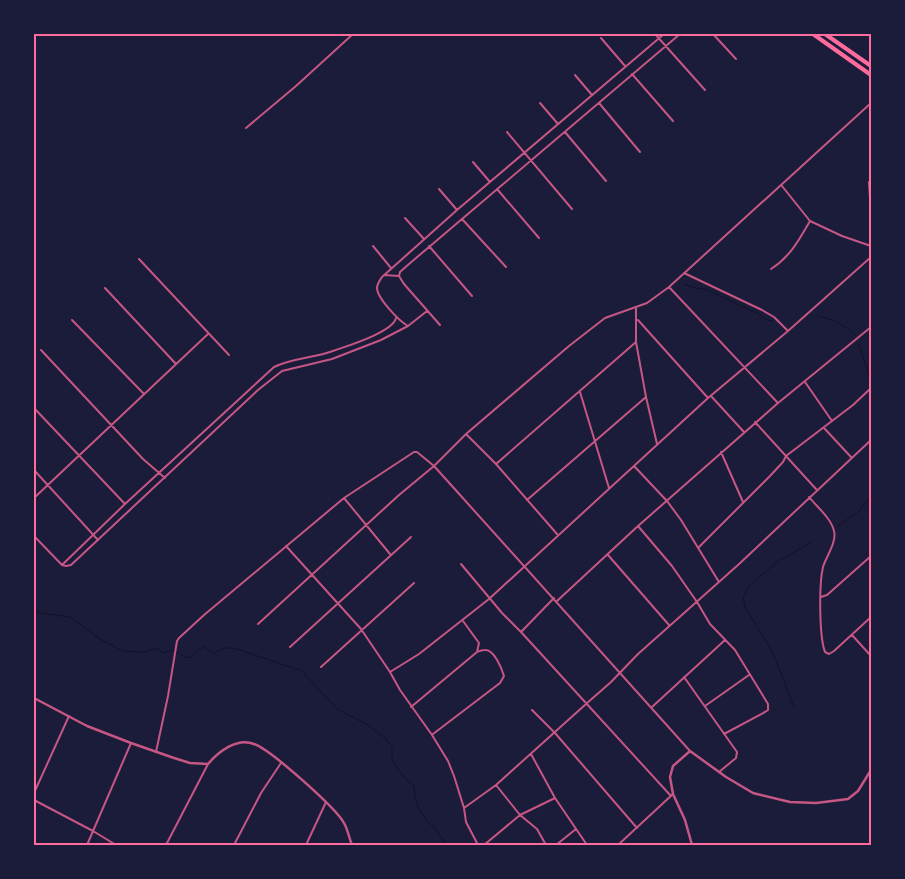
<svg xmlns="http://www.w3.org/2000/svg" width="905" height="879" viewBox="0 0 905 879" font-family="'DM Sans',sans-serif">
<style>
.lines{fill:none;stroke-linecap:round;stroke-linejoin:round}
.stream{stroke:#12122b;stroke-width:1}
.minor{stroke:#c65784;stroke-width:2}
.tertiary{stroke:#c65784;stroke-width:2.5}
.trunk{stroke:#ff6b9d;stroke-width:4}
.neatline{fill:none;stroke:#ff6b9d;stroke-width:2}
</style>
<rect width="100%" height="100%" fill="#1b1b3a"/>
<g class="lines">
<!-- stream -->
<path class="stream" d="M 684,284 L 694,288 L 705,289 L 761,315 L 766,320 L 773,321
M 818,316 C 832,319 844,324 855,335
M 858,344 L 867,368 L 870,381
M 838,526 L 858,512 L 871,496
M 34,609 L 40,613 L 70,617 L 100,639 L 123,651 L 145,652 L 156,648 L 164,653 L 173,650 L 187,658 L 192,657 L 193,654 L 203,647 L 213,653 L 225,648 L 234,648 L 302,671 L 337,709 L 368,725 L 385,738 L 392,747 L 392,758 L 395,765 L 405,778 L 414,786 C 415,820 433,819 446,845
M 794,707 L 773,653 L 745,607 L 743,597 L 750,585 L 777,562 L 812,542"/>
<!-- minor -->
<path class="minor" d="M 655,34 L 705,90
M 713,34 L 736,59
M 601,38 L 625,66
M 632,74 L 673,121
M 575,75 L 592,95
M 540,103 L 558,124
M 599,103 L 640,152
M 246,128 L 296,86 L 353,34
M 507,132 L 572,209
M 565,132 L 606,181
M 473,162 L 490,182
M 869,182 L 871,214
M 782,186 L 810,221 L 842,236 L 871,246
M 439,189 L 457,210
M 497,189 L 539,238
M 405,218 L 424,239
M 462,219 L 506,267
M 373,246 L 391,268
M 429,246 L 472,296
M 139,259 L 229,355
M 771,269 C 790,257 799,240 810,221
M 684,273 L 762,310 L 774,317 L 788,331
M 384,275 L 399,276
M 399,276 L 400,272 L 409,264 L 680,34
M 399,276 L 404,284 L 440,325
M 669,287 L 777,402
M 105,288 L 176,364
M 636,308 L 636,342 L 646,397 L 657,444
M 72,320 L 144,394
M 638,320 L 708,398
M 408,326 C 399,321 377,298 377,288 C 377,284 380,280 382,277 L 457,210 L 664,34
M 41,350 L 143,459 L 165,478
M 805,382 L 832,421
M 580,392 L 609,488
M 711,396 L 744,432
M 34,408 L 125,504
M 755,422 L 816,489
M 824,428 L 851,457
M 466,434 L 496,464 L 557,534
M 721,452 L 743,502
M 496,464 L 636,342
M 634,466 L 667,501 L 681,520 L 719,582
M 34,470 L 98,540
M 809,497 C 817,507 831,518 834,531 C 837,542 826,557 823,567 C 819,584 819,636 825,652 L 829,654 L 834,651 L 871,617
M 34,498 L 208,334
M 344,498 L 390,554
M 527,500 L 646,397
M 638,526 L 672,566 L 697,602 L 710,624 L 735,650 L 768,704 L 768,710 L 765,712 L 724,734
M 34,536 L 62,565 L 66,566 L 71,565 L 258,390 L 282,371 L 332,359 L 381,340 L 408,326 L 427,311
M 286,546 L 361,629 L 390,672 L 400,690 L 432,735 L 448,761 L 454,776 L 464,808 L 466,822 L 478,845
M 699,547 L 769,477 L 783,462 L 786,456 L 853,405 L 871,388
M 608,555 L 669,625
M 461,564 L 502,613 L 521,632 L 671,796
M 62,565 L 125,504 L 274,367 C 292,358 314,358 333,351 C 347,346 393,332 396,318
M 821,597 L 827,595 L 871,556
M 557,601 L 638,526 L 778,403 L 871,327
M 258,624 L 399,495 L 434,466 L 466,434 L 569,346 L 605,318 L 647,303 L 669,287 L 871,103
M 521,632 L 554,598
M 852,635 L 871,656
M 290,647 L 411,537
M 321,667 L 414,583
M 390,672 L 419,654 L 489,599 L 708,398 L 788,331 L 871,257
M 684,677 L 737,752 L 736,758 L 719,772
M 705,706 L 749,675
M 411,707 L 477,652 L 479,643 L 463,621
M 652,707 L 725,640
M 532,710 L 555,733 L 637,828
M 433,734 L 500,683 L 504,676 C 502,669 494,649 485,650 C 482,650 480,651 477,652
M 156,752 L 168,696 L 177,641 L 179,638 L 204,615 L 344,498 L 414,452 L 417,452 L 434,466 L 461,496 L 690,751
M 531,754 L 555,798 L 587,845
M 496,785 L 520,815 L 537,829 L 546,845
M 34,793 L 69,716
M 34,800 L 93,831 L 116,845
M 464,808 L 496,785 L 586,704 L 611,682 L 638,654 L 738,565 L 871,440
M 87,845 L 131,743
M 166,845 L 208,764
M 234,845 L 261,793 L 281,763
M 306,845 L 326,802
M 484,845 L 520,815 L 555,798
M 556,845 L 576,829
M 618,845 L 673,794"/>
<!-- tertiary -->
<path class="tertiary" d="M 34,698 L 87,726 L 131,743 L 174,758 L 190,763 L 208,764 C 218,752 237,737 254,744 C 271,750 336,808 344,823 C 348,830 349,838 352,845
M 692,845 L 685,820 L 673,794 L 670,777 L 673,766 L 690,751 L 726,777 L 753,793 L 790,802 L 816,803 L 848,799 L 858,791 L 871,770"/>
<!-- trunk -->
<path class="trunk" d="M 813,34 L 871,75
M 825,34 L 871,66"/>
</g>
<!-- border -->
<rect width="905" height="879" fill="none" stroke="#1b1b3a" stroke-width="70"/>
<rect x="35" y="35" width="835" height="809" class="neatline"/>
</svg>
